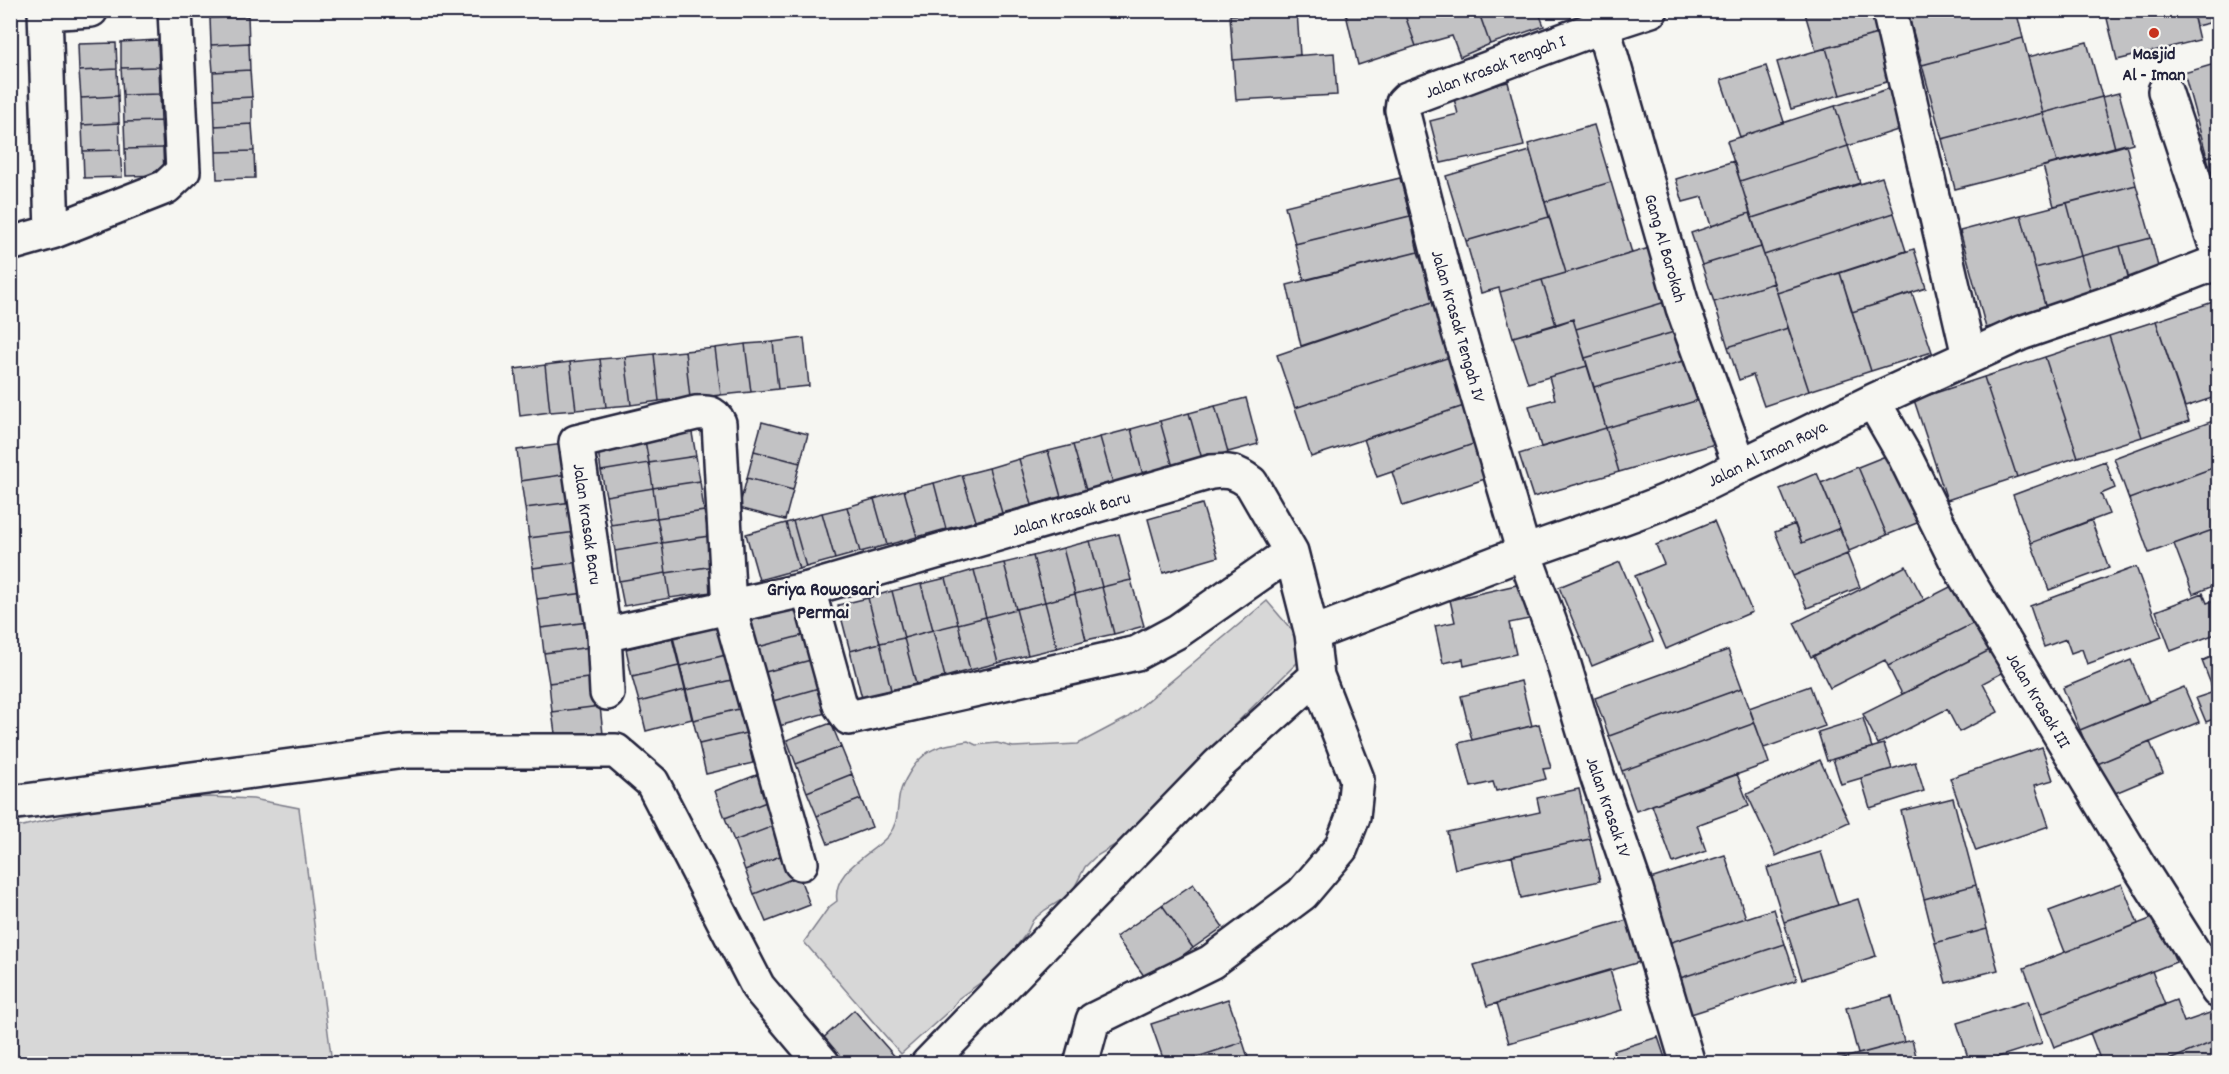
<svg xmlns="http://www.w3.org/2000/svg" width="2229" height="1074" viewBox="0 0 2229 1074" font-family="Dekko,sans-serif">
<style>
.green{fill:#d7d7d7;stroke:#7c7c89;stroke-width:1.5}
.building{fill:#c2c2c4;stroke:#22223b;stroke-width:1.5}
.lines{fill:none;stroke-linecap:round;stroke-linejoin:round}
.minor-casing{stroke:#22223b;stroke-width:38}
.minor{stroke:#f6f6f2;stroke-width:33}
.poi-dot{fill:#c8321e;stroke:#f6f6f2;stroke-width:2}
.labels{text-anchor:middle;stroke-width:5;stroke-linejoin:round;paint-order:stroke}
.poi-label{font-size:18px;font-weight:bold;fill:#22223b;stroke:#f6f6f2}
.street-label{font-size:18px;fill:#22223b;stroke:#f6f6f2}
.neighbourhood-label{font-size:20px;font-weight:bold;fill:#22223b;stroke:#f6f6f2}
</style>
<rect width="100%" height="100%" fill="#f6f6f2"/>
<filter id="ink" filterUnits="userSpaceOnUse"><feTurbulence type="fractalNoise" baseFrequency=".0167" numOctaves="2"/><feDisplacementMap in="SourceGraphic" scale="12" xChannelSelector="R" yChannelSelector="G"/><feConvolveMatrix kernelMatrix="1 2 1 2 8 2 1 2 1" color-interpolation-filters="sRGB"/></filter>
<g filter="url(#ink)">
<!-- green -->
<path class="green" d="M 1267,601 L 1302,642 L 1307,653 L 1196,763 L 1184,788 L 1173,799 L 1147,813 L 1128,837 L 1095,857 L 1085,867 L 1071,894 L 1045,910 L 1033,920 L 1026,934 L 997,971 L 959,998 L 951,1009 L 901,1054 L 804,942 L 829,907 L 837,901 C 832,870 870,856 888,836 C 900,821 896,810 900,793 C 903,782 913,765 921,758 C 934,745 951,744 968,741 L 976,745 L 997,743 L 1013,747 L 1078,744 L 1127,718 Z
M 209,797 L 253,799 L 299,808 L 332,1063 L 11,1063 L 10,829 L 135,799 Z"/>
<!-- building -->
<path class="building" d="M 210,10 L 248,10 L 248,16 L 210,18 Z
M 1233,10 L 1285,10 L 1285,12 L 1233,15 Z
M 1345,10 L 1403,10 L 1416,46 L 1358,65 Z
M 1403,10 L 1478,10 L 1490,44 L 1460,57 L 1452,36 L 1416,46 Z
M 1496,10 L 1538,10 L 1544,26 L 1490,44 L 1480,16 Z
M 1804,10 L 1882,10 L 1888,31 L 1816,51 Z
M 1911,10 L 2016,10 L 2023,38 L 1922,65 L 1908,13 Z
M 2105,10 L 2192,10 L 2199,40 L 2117,60 Z
M 2192,10 L 2218,10 L 2218,21 L 2196,26 Z
M 1297,12 L 1300,55 L 1233,60 L 1230,15 Z
M 248,16 L 249,43 L 211,45 L 210,18 Z
M 1877,34 L 1890,81 L 1840,95 L 1826,48 Z
M 2023,38 L 2043,113 L 1942,139 L 1922,65 Z
M 158,40 L 159,67 L 121,68 L 121,42 Z
M 2087,42 L 2102,97 L 2043,113 L 2028,57 Z
M 116,43 L 117,69 L 79,71 L 78,44 Z
M 249,43 L 250,70 L 213,72 L 211,45 Z
M 1826,48 L 1840,95 L 1791,109 L 1777,62 Z
M 1334,53 L 1337,95 L 1236,100 L 1233,60 Z
M 2218,63 L 2218,154 L 2207,157 L 2184,73 Z
M 1766,66 L 1784,122 L 1740,137 L 1721,80 Z
M 159,67 L 160,94 L 123,95 L 121,68 Z
M 117,69 L 118,96 L 81,98 L 79,71 Z
M 250,70 L 252,97 L 214,99 L 213,72 Z
M 1508,82 L 1524,146 L 1470,159 L 1469,157 L 1441,163 L 1430,121 L 1458,114 L 1453,95 Z
M 1897,86 L 1910,126 L 1848,146 L 1835,106 Z
M 2119,93 L 2133,143 L 2115,148 L 2102,97 Z
M 160,94 L 161,121 L 124,122 L 123,95 Z
M 118,96 L 119,123 L 82,125 L 81,98 Z
M 252,97 L 252,124 L 215,126 L 214,99 Z
M 2102,97 L 2115,148 L 2057,163 L 2043,113 Z
M 1835,106 L 1848,146 L 1740,181 L 1727,141 Z
M 2043,113 L 2057,163 L 1955,189 L 1942,139 Z
M 161,121 L 163,148 L 125,149 L 124,122 Z
M 119,123 L 120,150 L 83,151 L 82,125 Z
M 252,124 L 254,151 L 216,152 L 215,126 Z
M 1594,125 L 1611,182 L 1545,202 L 1528,144 Z
M 2126,144 L 2136,185 L 2054,206 L 2043,166 Z
M 1848,146 L 1860,183 L 1752,218 L 1740,181 Z
M 163,148 L 164,175 L 126,176 L 125,149 Z
M 120,150 L 122,177 L 84,178 L 83,151 Z
M 254,151 L 255,178 L 217,179 L 216,152 Z
M 1530,151 L 1549,217 L 1466,241 L 1446,176 Z
M 2218,154 L 2218,195 L 2207,157 Z
M 1734,161 L 1750,213 L 1711,226 L 1702,197 L 1683,202 L 1676,179 Z
M 1882,177 L 1894,213 L 1764,255 L 1752,218 Z
M 1400,178 L 1410,216 L 1295,244 L 1285,206 Z
M 1611,182 L 1632,253 L 1566,273 L 1545,202 Z
M 2136,185 L 2151,238 L 2081,256 L 2067,203 Z
M 2067,203 L 2081,256 L 2035,268 L 2021,215 Z
M 1750,213 L 1761,247 L 1702,265 L 1691,233 Z
M 1894,213 L 1906,251 L 1777,293 L 1764,255 Z
M 2021,215 L 2047,313 L 1986,328 L 1960,231 Z
M 1410,216 L 1418,252 L 1304,280 L 1295,244 Z
M 1549,217 L 1566,273 L 1500,292 L 1499,288 L 1481,293 L 1466,241 Z
M 2151,238 L 2160,275 L 2130,284 L 2120,246 Z
M 1656,246 L 1672,300 L 1576,329 L 1573,319 L 1556,325 L 1542,280 Z
M 2120,246 L 2132,290 L 2093,300 L 2081,256 Z
M 1761,247 L 1774,283 L 1714,302 L 1702,265 Z
M 1914,249 L 1926,288 L 1852,312 L 1840,273 Z
M 1418,252 L 1435,301 L 1301,346 L 1287,285 Z
M 2081,256 L 2093,300 L 2047,313 L 2035,268 Z
M 1840,273 L 1871,371 L 1809,391 L 1777,293 Z
M 1542,280 L 1556,325 L 1513,337 L 1500,292 Z
M 1774,283 L 1788,328 L 1728,347 L 1714,302 Z
M 1912,293 L 1932,352 L 1871,371 L 1852,312 Z
M 1672,300 L 1681,330 L 1585,358 L 1576,329 Z
M 1435,301 L 1453,356 L 1295,408 L 1277,355 Z
M 2213,302 L 2218,318 L 2218,396 L 2185,407 L 2156,321 Z
M 1573,319 L 1587,366 L 1528,383 L 1513,337 Z
M 2156,321 L 2189,421 L 2142,437 L 2109,336 Z
M 1788,328 L 1809,391 L 1764,406 L 1753,375 L 1739,380 L 1728,347 Z
M 1681,330 L 1690,359 L 1594,387 L 1585,358 Z
M 2109,336 L 2142,437 L 2078,457 L 2045,357 Z
M 804,338 L 809,386 L 778,389 L 773,342 Z
M 773,342 L 778,389 L 751,392 L 745,344 Z
M 745,344 L 751,392 L 721,395 L 715,348 Z
M 715,348 L 721,395 L 690,398 L 685,351 Z
M 685,351 L 690,398 L 659,401 L 654,354 Z
M 654,354 L 659,401 L 631,405 L 625,357 Z
M 1453,356 L 1470,404 L 1311,457 L 1295,408 Z
M 625,357 L 631,405 L 606,407 L 600,359 Z
M 2045,357 L 2078,457 L 2017,477 L 1984,377 Z
M 600,359 L 606,407 L 576,410 L 570,362 Z
M 1690,359 L 1702,399 L 1606,428 L 1594,387 Z
M 570,362 L 576,410 L 550,412 L 545,365 Z
M 545,365 L 550,412 L 520,416 L 515,369 Z
M 1587,366 L 1606,428 L 1541,447 L 1529,406 L 1555,399 L 1549,377 Z
M 1984,377 L 2017,477 L 1947,500 L 1914,400 Z
M 1246,398 L 1258,444 L 1228,452 L 1215,406 Z
M 1702,399 L 1715,444 L 1619,472 L 1606,428 Z
M 1470,404 L 1482,441 L 1377,477 L 1364,439 Z
M 1215,406 L 1228,452 L 1202,459 L 1189,413 Z
M 1189,413 L 1202,459 L 1173,467 L 1160,421 Z
M 2218,419 L 2218,466 L 2129,499 L 2114,458 Z
M 1160,421 L 1173,467 L 1143,475 L 1131,429 Z
M 762,422 L 808,434 L 800,463 L 754,451 Z
M 691,427 L 696,456 L 649,463 L 644,435 Z
M 1606,428 L 1619,472 L 1533,497 L 1519,454 Z
M 1131,429 L 1143,475 L 1113,483 L 1100,437 Z
M 644,435 L 649,463 L 601,471 L 597,442 Z
M 1100,437 L 1113,483 L 1086,490 L 1073,445 Z
M 1482,441 L 1494,476 L 1403,506 L 1392,472 Z
M 564,444 L 568,474 L 521,481 L 517,450 Z
M 1073,445 L 1086,490 L 1061,497 L 1048,451 Z
M 754,451 L 800,463 L 793,490 L 747,478 Z
M 1048,451 L 1061,497 L 1032,505 L 1019,459 Z
M 1893,453 L 1922,521 L 1887,535 L 1858,467 Z
M 696,456 L 700,481 L 653,488 L 649,463 Z
M 1019,459 L 1032,505 L 1002,513 L 989,468 Z
M 2105,461 L 2115,488 L 2101,494 L 2109,514 L 2031,543 L 2013,495 Z
M 649,463 L 653,488 L 606,496 L 601,471 Z
M 2218,466 L 2218,528 L 2149,553 L 2129,499 Z
M 1858,467 L 1887,535 L 1849,551 L 1821,483 Z
M 989,468 L 1002,513 L 976,521 L 962,475 Z
M 1817,473 L 1840,528 L 1802,543 L 1780,489 Z
M 568,474 L 572,502 L 525,508 L 521,481 Z
M 962,475 L 976,521 L 946,529 L 934,483 Z
M 747,478 L 793,490 L 785,520 L 739,508 Z
M 700,481 L 704,511 L 657,518 L 653,488 Z
M 934,483 L 946,529 L 917,537 L 904,490 Z
M 653,488 L 657,518 L 611,525 L 606,496 Z
M 904,490 L 917,537 L 887,545 L 874,499 Z
M 874,499 L 887,545 L 860,552 L 847,507 Z
M 572,502 L 576,532 L 529,538 L 525,508 Z
M 1202,504 L 1218,557 L 1163,573 L 1148,519 Z
M 847,507 L 860,552 L 835,559 L 822,513 Z
M 704,511 L 709,536 L 662,543 L 657,518 Z
M 822,513 L 835,559 L 806,567 L 793,521 Z
M 657,518 L 662,543 L 615,551 L 611,525 Z
M 2091,520 L 2109,568 L 2049,590 L 2031,543 Z
M 793,521 L 806,567 L 799,569 L 786,523 Z
M 1714,521 L 1752,612 L 1666,649 L 1635,576 L 1664,564 L 1656,545 Z
M 786,523 L 799,569 L 759,580 L 746,534 Z
M 1795,524 L 1802,543 L 1840,528 L 1850,553 L 1793,576 L 1775,532 Z
M 2218,528 L 2218,584 L 2193,594 L 2174,544 Z
M 576,532 L 580,562 L 533,568 L 529,538 Z
M 1119,534 L 1131,580 L 1102,587 L 1090,541 Z
M 709,536 L 714,566 L 666,573 L 662,543 Z
M 1090,541 L 1102,587 L 1075,594 L 1063,548 Z
M 662,543 L 666,573 L 619,581 L 615,551 Z
M 1063,548 L 1075,594 L 1045,602 L 1033,556 Z
M 1847,554 L 1860,587 L 1807,608 L 1793,576 Z
M 1033,556 L 1045,602 L 1016,609 L 1004,563 Z
M 580,562 L 585,593 L 537,599 L 533,568 Z
M 1620,562 L 1653,641 L 1592,666 L 1559,587 Z
M 1004,563 L 1016,609 L 986,617 L 974,570 Z
M 714,566 L 718,591 L 670,598 L 666,573 Z
M 1906,566 L 1924,600 L 1811,657 L 1794,623 Z
M 2136,567 L 2162,637 L 2087,664 L 2082,649 L 2071,653 L 2066,639 L 2044,647 L 2030,606 Z
M 974,570 L 986,617 L 958,624 L 946,578 Z
M 666,573 L 670,598 L 624,606 L 619,581 Z
M 946,578 L 958,624 L 933,630 L 921,584 Z
M 1131,580 L 1144,626 L 1114,634 L 1102,587 Z
M 1958,583 L 1978,621 L 1888,666 L 1885,660 L 1830,688 L 1814,656 Z
M 921,584 L 933,630 L 904,638 L 892,591 Z
M 1521,584 L 1529,619 L 1509,623 L 1516,654 L 1464,666 L 1463,659 L 1443,663 L 1435,626 L 1455,622 L 1450,600 Z
M 1102,587 L 1114,634 L 1086,640 L 1075,594 Z
M 892,591 L 904,638 L 880,643 L 868,598 Z
M 585,593 L 588,622 L 541,628 L 537,599 Z
M 2203,593 L 2207,603 L 2218,599 L 2218,633 L 2171,651 L 2156,611 Z
M 1075,594 L 1086,640 L 1057,648 L 1045,602 Z
M 868,598 L 880,643 L 850,651 L 838,605 Z
M 1045,602 L 1057,648 L 1028,655 L 1016,609 Z
M 797,607 L 804,635 L 758,647 L 751,619 Z
M 1016,609 L 1028,655 L 998,663 L 986,617 Z
M 986,617 L 998,663 L 970,670 L 958,624 Z
M 1978,621 L 1992,649 L 1902,694 L 1888,666 Z
M 588,622 L 591,647 L 544,653 L 541,628 Z
M 958,624 L 970,670 L 945,677 L 933,630 Z
M 719,626 L 726,655 L 680,666 L 673,637 Z
M 933,630 L 945,677 L 916,684 L 904,638 Z
M 804,635 L 811,660 L 765,672 L 758,647 Z
M 672,638 L 679,666 L 632,677 L 626,649 Z
M 904,638 L 916,684 L 891,690 L 880,643 Z
M 880,643 L 891,690 L 862,698 L 850,651 Z
M 591,647 L 596,677 L 549,683 L 544,653 Z
M 1992,649 L 2004,672 L 1983,683 L 1998,712 L 1959,732 L 1947,709 L 1878,744 L 1863,714 Z
M 1728,650 L 1742,688 L 1609,736 L 1595,698 Z
M 2218,654 L 2218,717 L 2206,722 L 2196,698 L 2214,692 L 2202,661 Z
M 726,655 L 732,680 L 686,690 L 680,666 Z
M 811,660 L 819,688 L 773,701 L 765,672 Z
M 2131,660 L 2149,702 L 2080,730 L 2063,688 Z
M 679,666 L 685,690 L 639,702 L 632,677 Z
M 596,677 L 600,706 L 552,712 L 549,683 Z
M 732,680 L 739,709 L 693,720 L 686,690 Z
M 1521,681 L 1532,726 L 1472,740 L 1461,696 Z
M 1810,686 L 1825,726 L 1764,748 L 1749,708 Z
M 2184,687 L 2199,722 L 2095,765 L 2080,730 Z
M 819,688 L 826,713 L 779,726 L 773,701 Z
M 1742,688 L 1755,723 L 1622,771 L 1609,736 Z
M 685,690 L 692,719 L 646,731 L 639,702 Z
M 600,706 L 603,734 L 556,740 L 552,712 Z
M 739,709 L 746,733 L 699,744 L 693,720 Z
M 1863,718 L 1872,748 L 1827,761 L 1818,732 Z
M 831,723 L 841,747 L 796,764 L 787,740 Z
M 1755,723 L 1769,763 L 1636,811 L 1622,771 Z
M 1539,724 L 1551,768 L 1543,769 L 1546,779 L 1496,791 L 1493,782 L 1471,787 L 1459,743 Z
M 746,733 L 753,763 L 706,774 L 699,744 Z
M 2150,742 L 2163,773 L 2108,796 L 2095,765 Z
M 1884,744 L 1892,769 L 1841,784 L 1833,759 Z
M 841,747 L 852,774 L 807,792 L 796,764 Z
M 2042,747 L 2053,780 L 2035,785 L 2049,826 L 1976,851 L 1950,778 Z
M 1820,760 L 1849,822 L 1776,856 L 1747,794 Z
M 1915,762 L 1924,791 L 1870,808 L 1861,778 Z
M 759,774 L 769,801 L 725,818 L 715,791 Z
M 852,774 L 861,799 L 817,816 L 807,792 Z
M 1737,774 L 1749,806 L 1697,825 L 1706,851 L 1673,863 L 1652,805 Z
M 1579,789 L 1590,839 L 1455,869 L 1447,832 L 1540,812 L 1537,798 Z
M 1953,798 L 1976,885 L 1924,899 L 1901,811 Z
M 861,799 L 872,827 L 828,844 L 817,816 Z
M 769,801 L 779,824 L 734,841 L 725,818 Z
M 779,824 L 790,852 L 745,870 L 734,841 Z
M 1590,839 L 1600,881 L 1521,898 L 1512,856 Z
M 790,852 L 799,876 L 754,894 L 745,870 Z
M 1821,852 L 1838,905 L 1784,922 L 1767,868 Z
M 1725,855 L 1746,918 L 1665,944 L 1644,881 Z
M 799,876 L 810,905 L 766,922 L 754,894 Z
M 1193,884 L 1223,927 L 1193,948 L 1162,905 Z
M 2122,884 L 2138,924 L 2065,952 L 2049,911 Z
M 1976,885 L 1987,929 L 1935,943 L 1924,899 Z
M 1858,899 L 1876,956 L 1802,979 L 1784,922 Z
M 1162,905 L 1193,948 L 1147,980 L 1116,937 Z
M 1774,909 L 1785,944 L 1677,979 L 1665,944 Z
M 2158,916 L 2176,962 L 2041,1014 L 2024,968 Z
M 1627,920 L 1640,962 L 1487,1006 L 1474,965 Z
M 1987,929 L 1998,970 L 1946,983 L 1935,943 Z
M 1785,944 L 1797,980 L 1688,1015 L 1677,979 Z
M 1610,970 L 1622,1010 L 1509,1043 L 1497,1003 Z
M 2152,971 L 2165,1005 L 2054,1047 L 2041,1014 Z
M 1892,996 L 1904,1042 L 1858,1054 L 1846,1008 Z
M 1228,999 L 1243,1042 L 1176,1064 L 1165,1064 L 1151,1024 Z
M 2176,1000 L 2184,1022 L 2218,1010 L 2218,1040 L 2159,1064 L 2102,1064 L 2090,1033 Z
M 2028,1001 L 2042,1043 L 1976,1064 L 1970,1064 L 1957,1023 Z
M 854,1010 L 897,1059 L 892,1064 L 839,1064 L 819,1042 Z
M 1658,1037 L 1667,1064 L 1617,1064 L 1613,1051 Z
M 1912,1040 L 1918,1064 L 1837,1064 L 1836,1060 Z
M 1243,1042 L 1250,1064 L 1176,1064 Z
M 2213,1042 L 2218,1055 L 2218,1064 L 2159,1064 Z"/>
<g class="lines">
<!-- minor casing -->
<g class="minor-casing">
<path id="minor" d="M 1598,10 L 1683,308 L 1740,466
M 1651,10 L 1602,26 L 1407,99 L 1403,103 L 1402,110 L 1456,322 L 1524,553 L 1558,645 L 1598,778 L 1636,889 L 1688,1064
M 1889,10 L 1969,356
M 45,13 L 91,10
M 2165,91 L 2218,252
M 52,232 L 166,187 L 183,171 L 175,10
M 10,244 L 52,232 L 45,10
M 1873,401 L 1904,455 L 1959,566 L 2137,863 L 2218,991
M 808,589 L 840,705 L 849,718 L 1137,653 L 1178,631 L 1291,552
M 1312,634 C 1383,607 1453,579 1525,552 C 1597,526 1672,504 1740,466 L 1873,401 L 2021,333 L 2138,293 L 2218,262
M 604,635 L 607,693
M 10,803 L 405,751 L 616,751 L 652,782 L 758,987 L 823,1064
M 801,863 L 729,608 L 719,423 C 714,412 707,412 696,413 L 576,442 L 604,635 L 808,589 L 1211,472 C 1229,470 1237,472 1251,483 L 1291,552 L 1312,634 L 1317,676 L 1357,779 L 1353,817 L 1341,848 L 1302,894 L 1211,962 L 1093,1020 L 1081,1064
M 928,1064 L 1218,765 L 1317,676"/>
</g>
<!-- minor -->
<use href="#minor" class="minor"/>
</g>
</g>
<!-- markers -->
<circle class="poi-dot" cx="2154" cy="33" r="6"/>
<g class="labels">
<!-- poi labels -->
<g class="poi-label">
<text x="2154" y="59">Masjid<tspan x="2154" dy="21">Al - Iman</tspan></text>
</g>
<!-- street labels -->
<g class="street-label">
<text transform="translate(1495 66) rotate(-21)" y="6">Jalan Krasak Tengah I</text>
<text transform="translate(1666 248) rotate(74)" y="6">Gang Al Barokah</text>
<text transform="translate(1459 326) rotate(74)" y="6">Jalan Krasak Tengah IV</text>
<text transform="translate(1767 453) rotate(-26)" y="6">Jalan Al Iman Raya</text>
<text transform="translate(1071 513) rotate(-16)" y="6">Jalan Krasak Baru</text>
<text transform="translate(588 524) rotate(82)" y="6">Jalan Krasak Baru</text>
<text transform="translate(2039 700) rotate(59)" y="6">Jalan Krasak III</text>
<text transform="translate(1609 807) rotate(71)" y="6">Jalan Krasak IV</text>
</g>
<!-- neighbourhood labels -->
<g class="neighbourhood-label">
<text x="823" y="595">Griya Rowosari<tspan x="823" dy="23">Permai</tspan></text>
</g>
</g>
<!-- margin -->
<rect width="2229" height="1074" fill="none" stroke="#f6f6f2" stroke-width="36"/>
<rect x="18" y="18" width="2193" height="1038" fill="none" stroke="#22223b" stroke-width="2" filter="url(#ink)"/>
</svg>
